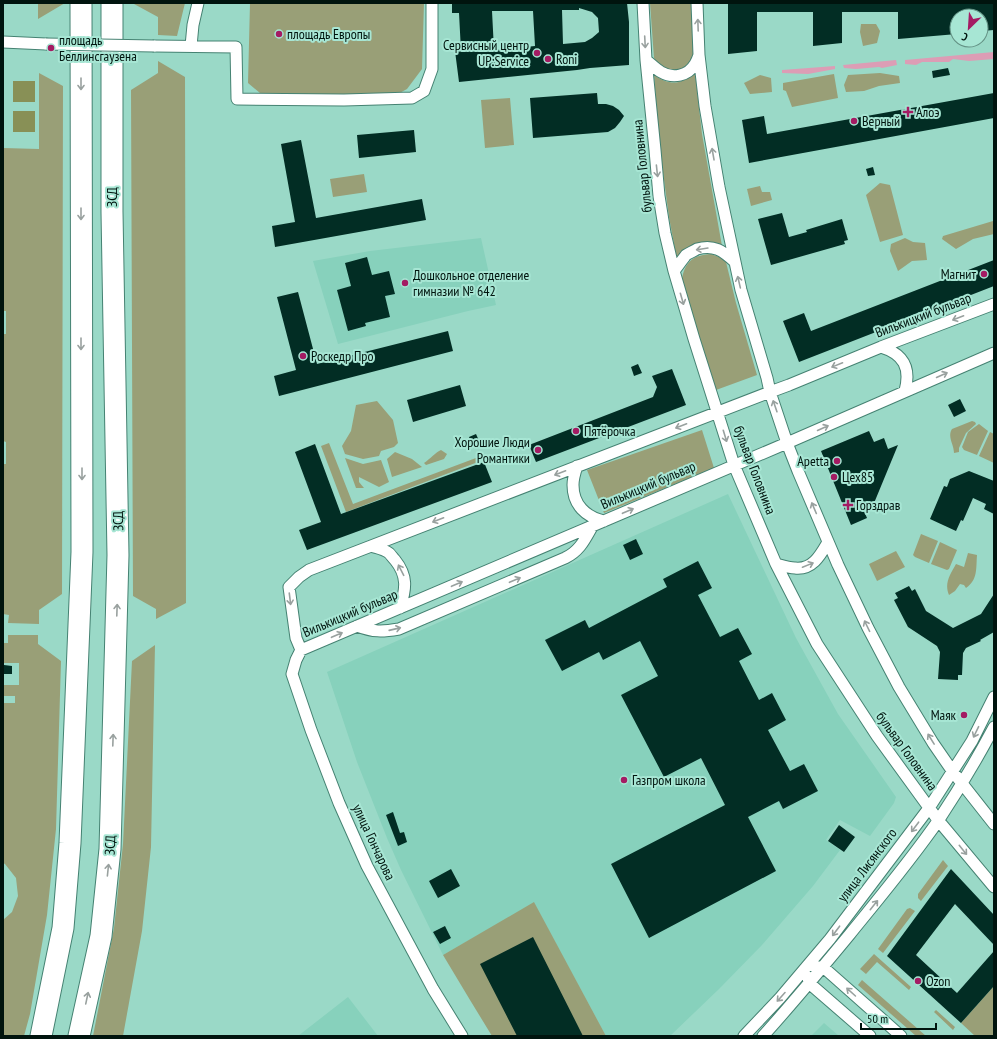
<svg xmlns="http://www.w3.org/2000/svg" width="997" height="1039" viewBox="0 0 997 1039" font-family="'PT Sans Narrow',sans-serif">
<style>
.built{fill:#87d1bc}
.green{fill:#999f77}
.forest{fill:#889056}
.water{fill:#dc9db5}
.building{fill:#022d24;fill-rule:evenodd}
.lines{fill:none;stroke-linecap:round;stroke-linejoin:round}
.street-casing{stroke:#458272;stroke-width:13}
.highway-casing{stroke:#458272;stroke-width:23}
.street{stroke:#fff;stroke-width:11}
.highway{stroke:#fff;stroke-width:21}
.street-bridge-casing{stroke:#458272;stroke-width:13;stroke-linecap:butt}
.street-bridge{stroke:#fff;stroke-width:11}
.oneway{stroke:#99a19f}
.poi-dot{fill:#a41b63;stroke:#a7e6d4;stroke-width:1.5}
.labels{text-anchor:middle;stroke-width:4;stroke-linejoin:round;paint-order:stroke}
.poi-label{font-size:14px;fill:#00140e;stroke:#a7e6d4;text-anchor:start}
.street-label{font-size:14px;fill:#00140e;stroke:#a7e6d4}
</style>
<rect width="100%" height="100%" fill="#9ad9c7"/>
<!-- built -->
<path class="built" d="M 481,238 L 496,305 L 468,311 L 338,344 L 313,261 L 370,251 Z
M 728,494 L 796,638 L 838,714 L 896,797 L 894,803 L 870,836 L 840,820 L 826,840 L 840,850 L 813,886 L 762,945 L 719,989 L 670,1036 L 606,1036 L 534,903 L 443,955 L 401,870 L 387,838 L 357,762 L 327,672 Z
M 348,997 L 378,1036 L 298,1036 Z
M 824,1023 L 839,1036 L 811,1036 Z"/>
<!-- green -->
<path class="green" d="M 38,3 L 65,3 L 38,19 Z
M 134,3 L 185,3 L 177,36 L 158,35 L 158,17 L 134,4 Z
M 250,3 L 424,3 L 422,69 L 407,89 L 394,96 L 260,93 L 248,83 Z
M 650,3 L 691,3 L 694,54 C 687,75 664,77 654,58 Z
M 861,24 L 876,24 L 880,31 L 877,43 L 863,46 L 860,32 Z
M 158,61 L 185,77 L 186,603 L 156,619 L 156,609 L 133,596 L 131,90 L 158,73 Z
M 695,72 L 702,134 L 722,246 L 677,260 L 669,217 L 660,150 L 654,75 C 670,86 681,85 695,72 Z
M 39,73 L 63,86 L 62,594 L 39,610 L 39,624 L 8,623 L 9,615 L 3,614 L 3,464 L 6,464 L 6,442 L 3,441 L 3,334 L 6,334 L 6,311 L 3,311 L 3,148 L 39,149 Z
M 880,73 L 899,76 L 900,83 L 879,86 L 864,91 L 846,92 L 844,85 L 848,75 Z
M 834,74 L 838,98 L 792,107 L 786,91 L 783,90 L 783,83 Z
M 760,75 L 771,78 L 772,92 L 750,94 L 744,83 Z
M 510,98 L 514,145 L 485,148 L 481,100 Z
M 364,174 L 367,192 L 333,197 L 330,179 Z
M 880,183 L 890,185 L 903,235 L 880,242 L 866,195 Z
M 760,186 L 762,192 L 770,192 L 772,200 L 751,206 L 747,189 Z
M 993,221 L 994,223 L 994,234 L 973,239 L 956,249 L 942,239 L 943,236 Z
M 905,238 L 913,242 L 925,243 L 927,260 L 912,261 L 898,271 L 890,251 L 891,244 Z
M 711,254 L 719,257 L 726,262 L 736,303 L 757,375 L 716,390 L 696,330 L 682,279 C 685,262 693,255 711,254 Z
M 377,401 L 393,420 L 398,443 L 394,447 L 381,451 L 379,456 L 363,459 L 345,454 L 342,446 L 351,431 L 356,405 Z
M 972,421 L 975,422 L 976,424 L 966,433 L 959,448 L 959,452 L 954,453 C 954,444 947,437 952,429 Z
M 979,424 L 988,431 L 977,455 L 964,450 L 962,447 L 968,432 Z
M 702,430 L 714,468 L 604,513 L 587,470 Z
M 990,432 L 994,434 L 994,463 L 979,456 Z
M 329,443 L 353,504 L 476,458 L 478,462 L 346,512 L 321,446 Z
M 441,450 L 447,454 L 444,459 L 426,465 L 424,463 C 430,459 436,452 441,450 Z
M 395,452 L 412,459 L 422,467 L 392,477 L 387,459 Z
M 345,458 L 363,464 L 381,460 L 389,482 L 379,487 L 359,477 L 359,482 L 364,488 L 356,488 Z
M 921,534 L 938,541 L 929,563 L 915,557 L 913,555 Z
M 940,542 L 957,550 L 949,569 L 947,570 L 931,564 Z
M 896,551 L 905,567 L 877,581 L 869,564 Z
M 968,553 L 977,555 C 976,568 978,580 966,588 L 964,585 L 960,584 L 955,591 L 949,595 C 944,583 950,575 956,564 L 964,567 Z
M 8,635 L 38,635 L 38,644 L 61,661 L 56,829 L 47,915 L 30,1014 L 24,1036 L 3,1036 L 3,920 L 12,912 L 18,896 L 16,878 L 5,864 L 3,863 L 3,703 L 15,703 L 15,696 L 3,696 L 3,685 L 19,685 L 19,663 L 3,663 L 3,643 L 8,643 Z
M 155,645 L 151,847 L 142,931 L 123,1036 L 93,1036 L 114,928 L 123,844 L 132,661 Z
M 943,860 L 948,866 L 921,901 L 918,898 L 918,894 Z
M 534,902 L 606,1036 L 492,1036 L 470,1000 L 443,955 Z
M 910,908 L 915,911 L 883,953 L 878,949 L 907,909 Z
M 874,954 L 911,987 L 909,990 L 877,962 L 866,974 L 860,969 Z
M 862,980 L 926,1036 L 916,1036 L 858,985 Z
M 994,986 L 994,1036 L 975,1036 L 961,1023 Z
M 936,1010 L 955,1027 L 953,1030 L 934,1012 Z"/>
<!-- forest -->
<path class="forest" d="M 13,81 L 35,81 L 35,102 L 13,102 Z
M 13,111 L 35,111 L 35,132 L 13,132 Z"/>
<!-- water -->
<path class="water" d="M 994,52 L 994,59 L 969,61 L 953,59 L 949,62 L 922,62 L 916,65 L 905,64 L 905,60 Z
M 896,60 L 897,65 L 882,68 L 879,67 L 856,69 L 844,68 L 843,65 Z
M 835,66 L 835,69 L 808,74 L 782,73 L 782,70 Z"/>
<!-- building -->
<path class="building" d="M 452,3 L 627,3 L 629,22 L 629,65 L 590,68 L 577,70 L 459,82 L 455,51 L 461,51 L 459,13 L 452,13 ZM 579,8 L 592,12 L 598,18 L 599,32 L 592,38 L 585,42 L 563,44 L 562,10 L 579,10 ZM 492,11 L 533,11 L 535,46 L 494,50 Z
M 728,3 L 994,3 L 994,30 L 981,31 L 981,16 L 957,16 L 957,34 L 898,39 L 898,12 L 842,12 L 842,43 L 813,46 L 813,12 L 757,12 L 757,51 L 728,54 Z
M 948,68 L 950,75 L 933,78 L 932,71 Z
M 597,93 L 598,104 L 606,104 L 613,106 L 619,110 L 624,116 L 620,122 L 615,128 L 608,132 L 533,138 L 530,98 Z
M 994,93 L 994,118 L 749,163 L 742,120 L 764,116 L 767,134 Z
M 414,130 L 416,152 L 359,158 L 357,135 Z
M 301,140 L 316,218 L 422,199 L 426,220 L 275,247 L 272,226 L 295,222 L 281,144 Z
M 873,167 L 875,175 L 868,176 L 866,169 Z
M 782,213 L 789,237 L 807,232 L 806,230 L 842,219 L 848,240 L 844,241 L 845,244 L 771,265 L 758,219 Z
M 367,257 L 372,275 L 389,271 L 395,294 L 385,296 L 390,317 L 365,323 L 366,326 L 348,331 L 337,290 L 351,286 L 345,263 Z
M 994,260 L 994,286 L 799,362 L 783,321 L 804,313 L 811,331 Z
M 298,292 L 317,364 L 448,331 L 453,351 L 279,396 L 274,376 L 296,370 L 277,297 Z
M 638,364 L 642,373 L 634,376 L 631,367 Z
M 672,369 L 686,405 L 536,462 L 529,445 L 653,397 L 657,387 L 652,376 Z
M 460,385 L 466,406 L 413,422 L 407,400 Z
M 960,399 L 966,411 L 954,417 L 948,405 Z
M 869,431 L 874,442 L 884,438 L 888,449 L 898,445 L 872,508 L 864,511 L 867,518 L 851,525 L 821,451 Z
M 476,434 L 480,443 L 472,446 L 469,437 Z
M 315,444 L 341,514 L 484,462 L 492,482 L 307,550 L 299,530 L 321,522 L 295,452 Z
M 969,471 L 994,481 L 994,514 L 984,509 L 986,504 L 973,498 L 963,521 L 961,520 L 956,531 L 930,519 L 944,486 L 947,487 L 950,479 Z
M 636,539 L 643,554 L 630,560 L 623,545 Z
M 698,561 L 712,588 L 698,595 L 720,637 L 738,628 L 752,654 L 739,661 L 759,700 L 772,693 L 786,720 L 768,730 L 790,771 L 804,764 L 818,791 L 783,809 L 779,801 L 748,817 L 776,871 L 649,938 L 611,864 L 725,805 L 701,758 L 664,777 L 621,695 L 658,676 L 640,641 L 603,660 L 599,652 L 562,671 L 545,640 L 585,620 L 589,628 L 667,587 L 663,579 Z
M 909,586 L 912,591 L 915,589 L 926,611 L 953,628 L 981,614 L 994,594 L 994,632 L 980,640 L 981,641 L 966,648 L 963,653 L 962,675 L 958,675 L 958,680 L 938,679 L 940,652 L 937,646 L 908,627 L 894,600 L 898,598 L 895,593 Z
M 4,665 L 12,666 L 12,674 L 3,674 Z
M 393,812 L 400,833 L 404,832 L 407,842 L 398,846 L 386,815 Z
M 839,825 L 855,837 L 844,852 L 828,841 Z
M 451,869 L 460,886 L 438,898 L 429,881 Z
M 951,869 L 994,915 L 994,945 L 955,904 L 916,955 L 957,993 L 994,951 L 994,986 L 961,1023 L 887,956 Z
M 445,926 L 451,938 L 440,944 L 433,932 Z
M 533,937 L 583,1036 L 517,1036 L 480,964 Z"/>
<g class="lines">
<!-- street casing -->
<g class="street-casing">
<path id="street" d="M 643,3 L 646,60 L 655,150 L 659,196 L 665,233 L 674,271 L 694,339 L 734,465 L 776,564 L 817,644 L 877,736 L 938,820 L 994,887
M 697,3 L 699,55 L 705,106 L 719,187 L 741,290 L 767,378 L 770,392 L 787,443 L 798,471 L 838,565 L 868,628 L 899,687 L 933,743 L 953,772 L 994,824
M 3,42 L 46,44
M 154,46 L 236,47 L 237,99 L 344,100 L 412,98 L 424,91 L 432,69 L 432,3
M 191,46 L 193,25 L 198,3
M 646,60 C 651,64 656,69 661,72 C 673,79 688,76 695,64 C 697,61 698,58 699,55
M 674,271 C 678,266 682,260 686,255 C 689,253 694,251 697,249 C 714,244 723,251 735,262
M 881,347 C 904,354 911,368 905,391
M 577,466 C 575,472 573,479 573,485 C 573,505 586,517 604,521
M 371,546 C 377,548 384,549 389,553 C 391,555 393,558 395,560 C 408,576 406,589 400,608
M 776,564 C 783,566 789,568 795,568 C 813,570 821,554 828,542
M 357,626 C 374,632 381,632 399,629 L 565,558 C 580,551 585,539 593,525
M 301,650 L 296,638 L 289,587 L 299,577 L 309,570 L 770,392 L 789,385 L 881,347 L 994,304
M 301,650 L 787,443 L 994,353
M 301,650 L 296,660 L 292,674 L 311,730 L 339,803 L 367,866 L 433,989 L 462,1036
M 815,967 L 823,967 L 901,1036
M 808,977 L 809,983 L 870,1036
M 744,1036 L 780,998 L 830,939 L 929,808 L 972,741 L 994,697
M 763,1036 C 793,1003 821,969 850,934 C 880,897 911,860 938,821 C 958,791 977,759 994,727"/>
</g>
<!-- highway casing -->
<g class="highway-casing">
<path id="highway" d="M 41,1036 L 63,928 L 70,843 L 82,552 L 81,3
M 79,1036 L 101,936 L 110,849 L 118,555 L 112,212 L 112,3"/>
</g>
<!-- street -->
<use href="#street" class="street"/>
<!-- highway -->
<use href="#highway" class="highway"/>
<!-- street-bridge casing -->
<g class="street-bridge-casing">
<path id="street-bridge" d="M 46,44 L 154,46"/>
</g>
<!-- street-bridge -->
<use href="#street-bridge" class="street-bridge"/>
</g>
<!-- one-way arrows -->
<defs><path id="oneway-shaft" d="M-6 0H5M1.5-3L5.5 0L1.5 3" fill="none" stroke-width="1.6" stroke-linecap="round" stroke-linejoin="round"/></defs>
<g class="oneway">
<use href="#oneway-shaft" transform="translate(698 25) rotate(-92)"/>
<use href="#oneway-shaft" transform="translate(645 42) rotate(87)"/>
<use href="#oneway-shaft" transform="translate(81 84) rotate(90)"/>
<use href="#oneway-shaft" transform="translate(713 154) rotate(-100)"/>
<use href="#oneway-shaft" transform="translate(657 171) rotate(84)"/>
<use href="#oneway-shaft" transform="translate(81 214) rotate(90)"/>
<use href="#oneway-shaft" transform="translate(702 249) rotate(171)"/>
<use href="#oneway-shaft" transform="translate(739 282) rotate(-103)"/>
<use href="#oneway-shaft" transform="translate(682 299) rotate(74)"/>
<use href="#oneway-shaft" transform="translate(958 318) rotate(159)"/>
<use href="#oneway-shaft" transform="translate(81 344) rotate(90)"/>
<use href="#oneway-shaft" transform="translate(837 365) rotate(158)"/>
<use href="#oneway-shaft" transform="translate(942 375) rotate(-24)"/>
<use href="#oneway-shaft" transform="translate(775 406) rotate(-109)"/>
<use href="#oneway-shaft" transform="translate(681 426) rotate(159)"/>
<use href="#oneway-shaft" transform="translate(823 428) rotate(-24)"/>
<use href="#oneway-shaft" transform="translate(725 436) rotate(73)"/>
<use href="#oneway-shaft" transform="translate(560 473) rotate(159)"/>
<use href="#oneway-shaft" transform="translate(82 474) rotate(90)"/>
<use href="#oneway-shaft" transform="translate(814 508) rotate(-113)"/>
<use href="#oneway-shaft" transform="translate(628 511) rotate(-23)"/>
<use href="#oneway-shaft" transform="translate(438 520) rotate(159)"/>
<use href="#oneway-shaft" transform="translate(808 565) rotate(-22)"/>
<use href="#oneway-shaft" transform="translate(401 570) rotate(-117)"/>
<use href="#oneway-shaft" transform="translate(515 580) rotate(-23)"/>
<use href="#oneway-shaft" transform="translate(457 584) rotate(-23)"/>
<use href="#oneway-shaft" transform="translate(290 599) rotate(83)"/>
<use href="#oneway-shaft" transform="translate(117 610) rotate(-88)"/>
<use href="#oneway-shaft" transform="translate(867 626) rotate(-116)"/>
<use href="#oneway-shaft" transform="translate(395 629) rotate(-13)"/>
<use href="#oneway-shaft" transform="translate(337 635) rotate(-23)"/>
<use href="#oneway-shaft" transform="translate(976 732) rotate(116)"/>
<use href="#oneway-shaft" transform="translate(931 739) rotate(-122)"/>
<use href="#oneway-shaft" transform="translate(113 740) rotate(-88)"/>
<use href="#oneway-shaft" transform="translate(915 827) rotate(127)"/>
<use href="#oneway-shaft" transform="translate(963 850) rotate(51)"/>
<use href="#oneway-shaft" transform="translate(108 870) rotate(-84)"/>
<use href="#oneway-shaft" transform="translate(874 905) rotate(-51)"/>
<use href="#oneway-shaft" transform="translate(836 931) rotate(127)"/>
<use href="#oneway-shaft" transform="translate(851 992) rotate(-138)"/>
<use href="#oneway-shaft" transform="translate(781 997) rotate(132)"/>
<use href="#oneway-shaft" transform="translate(87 998) rotate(-78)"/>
</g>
<!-- markers -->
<g class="poi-dot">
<circle cx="279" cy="34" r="4"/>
<circle cx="51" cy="48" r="4"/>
<circle cx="537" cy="53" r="4"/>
<circle cx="548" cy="59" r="4"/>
<path d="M906 106h4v4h4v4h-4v4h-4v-4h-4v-4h4z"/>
<circle cx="854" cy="121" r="4"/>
<circle cx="984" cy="274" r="4"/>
<circle cx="405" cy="283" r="4"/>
<circle cx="303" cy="356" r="4"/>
<circle cx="576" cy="431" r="4"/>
<circle cx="538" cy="450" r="4"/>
<circle cx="837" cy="461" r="4"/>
<circle cx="834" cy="477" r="4"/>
<path d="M846 499h4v4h4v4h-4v4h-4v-4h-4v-4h4z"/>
<circle cx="964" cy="715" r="4"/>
<circle cx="624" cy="780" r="4"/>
<circle cx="918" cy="981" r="4"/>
</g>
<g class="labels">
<!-- poi labels -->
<g class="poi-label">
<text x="287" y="39">площадь Европы</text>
<text x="59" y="45">площадь<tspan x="59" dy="16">Беллинсгаузена</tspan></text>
<text x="529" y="50" text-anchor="end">Сервисный центр<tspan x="529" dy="16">UP:Service</tspan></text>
<text x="556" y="64">Roni</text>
<text x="916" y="117">Алоэ</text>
<text x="862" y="126">Верный</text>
<text x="976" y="279" text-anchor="end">Магнит</text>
<text x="413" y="280">Дошкольное отделение<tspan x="413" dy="16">гимназии № 642</tspan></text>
<text x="311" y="361">Роскедр Про</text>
<text x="584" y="436">Пятёрочка</text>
<text x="530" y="447" text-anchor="end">Хорошие Люди<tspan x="530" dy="16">Романтики</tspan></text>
<text x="829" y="466" text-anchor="end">Apetta</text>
<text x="842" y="482">Цех85</text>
<text x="856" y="510">Горздрав</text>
<text x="956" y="720" text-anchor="end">Маяк</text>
<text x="632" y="785">Газпром школа</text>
<text x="926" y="986">Ozon</text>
</g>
<!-- street labels -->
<g class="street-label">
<text transform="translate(642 166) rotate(-96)" y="5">бульвар Головнина</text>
<text transform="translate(112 197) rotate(-90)" y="5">ЗСД</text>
<text transform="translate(923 315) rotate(-21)" y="5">Вилькицкий бульвар</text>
<text transform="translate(755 470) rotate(69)" y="5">бульвар Головнина</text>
<text transform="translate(648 485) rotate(-23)" y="5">Вилькицкий бульвар</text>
<text transform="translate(118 521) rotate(-91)" y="5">ЗСД</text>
<text transform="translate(350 613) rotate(-23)" y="5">Вилькицкий бульвар</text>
<text transform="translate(907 751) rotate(54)" y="5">бульвар Головнина</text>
<text transform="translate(374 842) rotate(65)" y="5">улица Гончарова</text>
<text transform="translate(110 845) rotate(-87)" y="5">ЗСД</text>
<text transform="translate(867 865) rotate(-53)" y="5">улица Лисянского</text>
</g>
</g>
<!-- border -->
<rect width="997" height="1039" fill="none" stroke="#00140e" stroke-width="8"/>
<!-- north arrow -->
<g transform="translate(969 28) rotate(205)"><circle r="19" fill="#a7e6d4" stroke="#649285"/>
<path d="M0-3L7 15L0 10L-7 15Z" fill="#a41b63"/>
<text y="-6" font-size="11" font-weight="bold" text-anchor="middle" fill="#00140e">С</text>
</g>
<!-- scale -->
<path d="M861 1023v6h75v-6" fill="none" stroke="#00140e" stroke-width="2"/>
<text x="867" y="1023" font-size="12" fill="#00140e" stroke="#a7e6d4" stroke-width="3" paint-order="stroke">50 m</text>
</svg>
